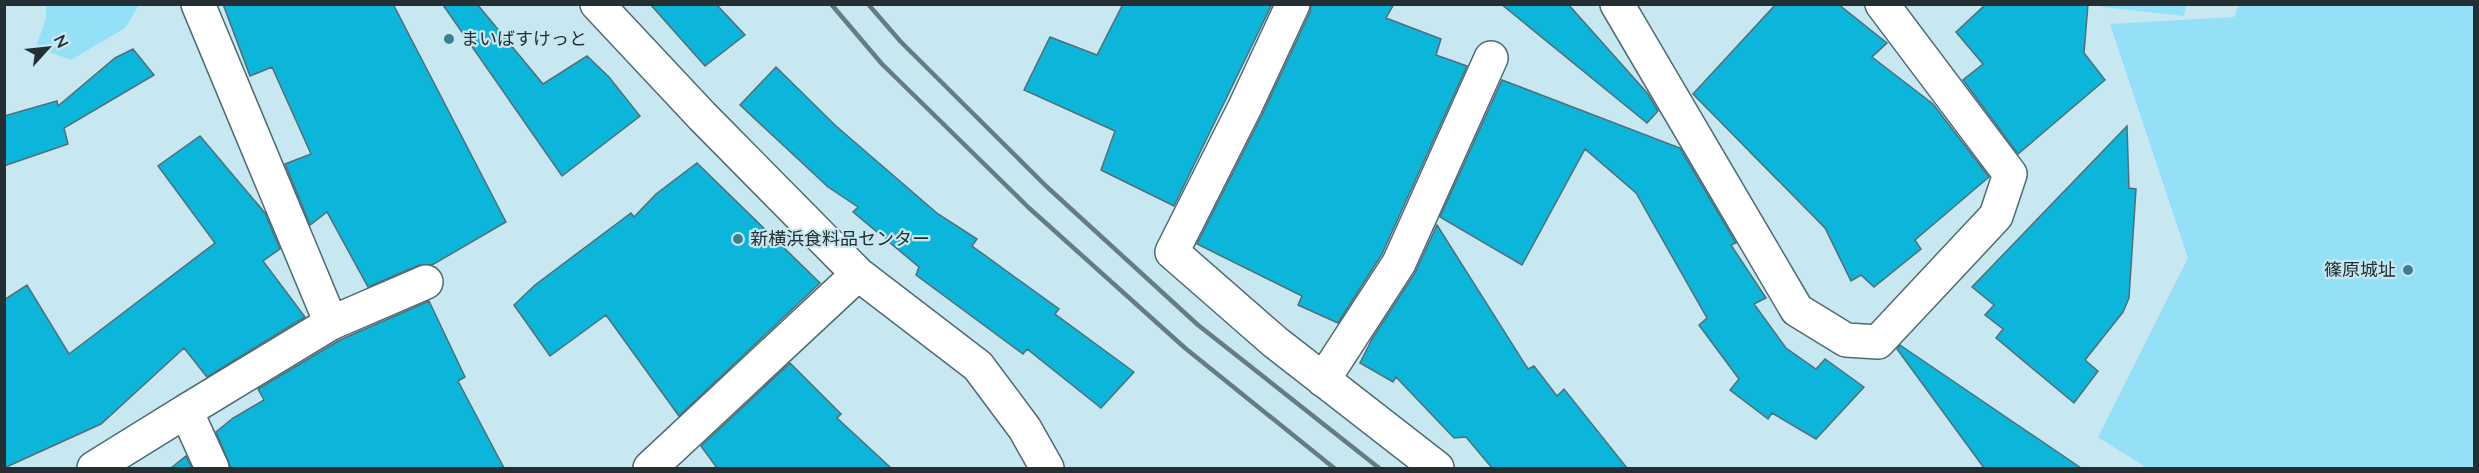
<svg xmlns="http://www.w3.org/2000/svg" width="2479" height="473" viewBox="0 0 2479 473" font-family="Lato,'Noto Sans JP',sans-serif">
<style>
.green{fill:#94e0f7}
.building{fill:#0cb6da;stroke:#526e77;stroke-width:1.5}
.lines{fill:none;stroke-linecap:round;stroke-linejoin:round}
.minor-casing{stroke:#4e6b73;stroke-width:36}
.minor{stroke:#fff;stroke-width:33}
.rail{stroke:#677c81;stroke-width:4.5}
.poi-dot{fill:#3d7f91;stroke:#c8e8f1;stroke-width:2}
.labels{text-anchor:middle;stroke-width:4.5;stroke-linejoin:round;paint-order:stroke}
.poi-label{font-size:18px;fill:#232f32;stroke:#c8e8f1;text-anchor:start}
</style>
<rect width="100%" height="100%" fill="#c8e8f1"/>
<!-- green -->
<path class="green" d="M 2103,4 L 2186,4 L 2186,5 L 2184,16 L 2102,7 Z
M 46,5 L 46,4 L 139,5 L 125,28 L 71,60 L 36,47 L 46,18 Z
M 2239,5 L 2474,5 L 2474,468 L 2147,468 L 2098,437 L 2188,258 L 2110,24 L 2234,17 Z"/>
<!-- building -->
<path class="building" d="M 223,4 L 393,4 L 506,222 L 432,265 L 419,265 L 368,287 L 327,212 L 310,225 L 285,164 L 311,154 L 272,67 L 250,76 Z
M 477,4 L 543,84 L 587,56 L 609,77 L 640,116 L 562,176 L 443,5 Z
M 650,4 L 716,4 L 745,35 L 705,66 Z
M 1123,4 L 1272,4 L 1174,206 L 1101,170 L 1115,131 L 1024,90 L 1050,37 L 1097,55 Z
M 1311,4 L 1394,4 L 1386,18 L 1441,39 L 1436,55 L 1467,66 L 1382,254 L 1338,323 L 1298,305 L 1302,296 L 1197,244 L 1262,115 L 1310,12 Z
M 1501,4 L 1568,4 L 1648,94 L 1658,111 L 1647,123 Z
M 1776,4 L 1838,4 L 1887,43 L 1872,57 L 1933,104 L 1989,177 L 1915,240 L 1921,249 L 1874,287 L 1861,275 L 1851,281 L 1825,228 L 1693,94 Z
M 1986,4 L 2088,4 L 2084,53 L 2105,80 L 2018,154 L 1963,80 L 1983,64 L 1956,32 Z
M 133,49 L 154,75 L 64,128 L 68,144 L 4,166 L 4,116 L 57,101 L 58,106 L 115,58 Z
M 776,67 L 836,126 L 938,214 L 977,239 L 972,246 L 1059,309 L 1055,314 L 1134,372 L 1101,408 L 1027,349 L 1023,354 L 916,275 L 919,267 L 853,212 L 858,207 L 828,187 L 740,105 Z
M 1502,80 L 1680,148 L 1736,243 L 1731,245 L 1766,298 L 1754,304 L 1786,348 L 1816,369 L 1825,359 L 1864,387 L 1816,439 L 1772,413 L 1768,419 L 1730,390 L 1739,379 L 1699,325 L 1707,318 L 1636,193 L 1585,149 L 1522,265 L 1440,217 Z
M 2127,126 L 2129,188 L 2136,189 L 2129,298 L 2123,312 L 2085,360 L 2098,371 L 2074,403 L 1996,338 L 2003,329 L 1985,315 L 1994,305 L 1972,287 Z
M 200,136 L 265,213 L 280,249 L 263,261 L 305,317 L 207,377 L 184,348 L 101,424 L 4,468 L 4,300 L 27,285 L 69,354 L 215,243 L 158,166 Z
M 697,163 L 820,283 L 679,416 L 606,315 L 550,356 L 514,305 L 535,285 L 631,213 L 634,217 L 656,194 Z
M 1437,225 L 1528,369 L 1534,366 L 1557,396 L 1564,389 L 1627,468 L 1492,468 L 1466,437 L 1454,438 L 1396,377 L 1393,382 L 1360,363 L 1372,339 L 1415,273 Z
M 429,301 L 465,377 L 458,381 L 504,468 L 231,468 L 216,432 L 233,418 L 264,400 L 258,389 L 340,340 Z
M 1900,345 L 2081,468 L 1984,468 L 1897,349 Z
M 790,363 L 841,414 L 837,418 L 891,468 L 717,468 L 701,446 Z
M 186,456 L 192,468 L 171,468 Z"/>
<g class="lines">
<!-- minor casing -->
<g class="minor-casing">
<path id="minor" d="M 198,4 L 331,323
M 597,4 L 702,116 L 858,274 L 978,366 L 1025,429 L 1047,468
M 1293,4 L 1245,107 L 1172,252 L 1275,342 L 1437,468
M 1617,4 L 1797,310 L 1846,340 L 1878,342 L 1996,216 L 2010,174 L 1882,4
M 1323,380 L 1399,263 L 1491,58
M 94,468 L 186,411
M 212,468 L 186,411 L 331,323 L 426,282
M 650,468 L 858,274"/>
</g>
<!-- minor -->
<use href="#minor" class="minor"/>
<!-- rail -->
<path class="rail" d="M 831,4 L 882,64 L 1028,207 L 1185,348 L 1334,468
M 868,4 L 901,42 L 1046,186 L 1198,325 L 1379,468"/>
</g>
<!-- markers -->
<g class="poi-dot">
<circle cx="449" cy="39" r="6"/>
<circle cx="738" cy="239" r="6"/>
<circle cx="2408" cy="270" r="6"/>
</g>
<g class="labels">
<!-- poi labels -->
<g class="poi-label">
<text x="461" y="45">まいばすけっと</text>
<text x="750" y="245">新横浜食料品センター</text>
<text x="2396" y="276" text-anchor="end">篠原城址</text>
</g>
</g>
<!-- border -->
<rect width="2479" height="473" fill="none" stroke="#232f32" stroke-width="12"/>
<!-- north arrow -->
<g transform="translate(48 48) rotate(63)" stroke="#c8e8f1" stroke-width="4.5" paint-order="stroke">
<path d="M0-4.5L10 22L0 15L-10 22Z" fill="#232f32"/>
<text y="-9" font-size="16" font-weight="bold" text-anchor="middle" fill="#232f32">N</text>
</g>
</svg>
